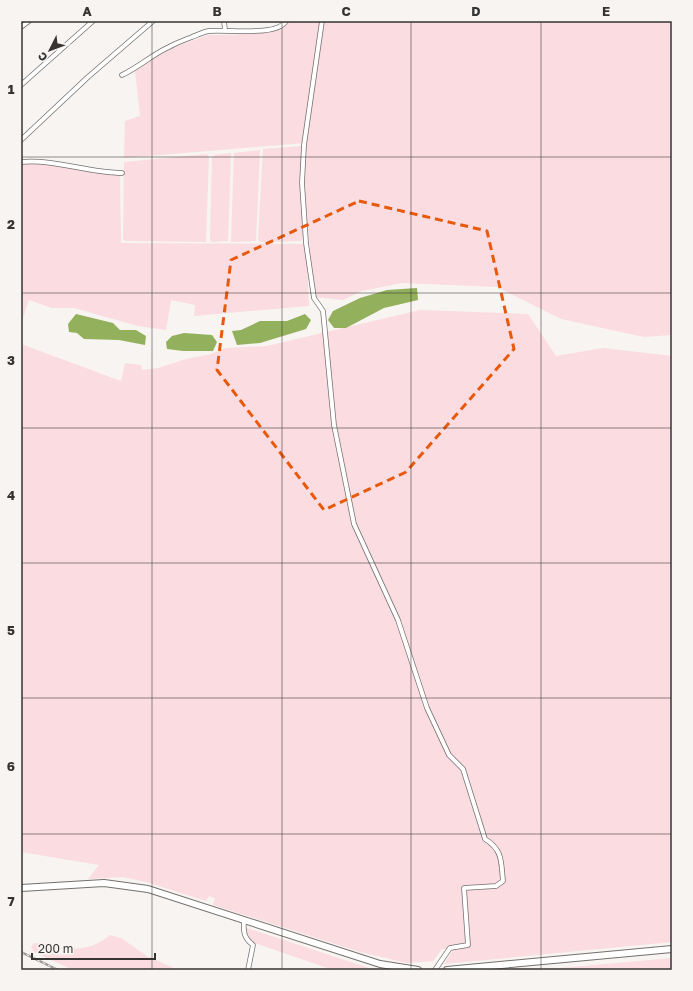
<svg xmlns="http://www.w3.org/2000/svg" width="693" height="991" viewBox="0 0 693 991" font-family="'Golos Text',sans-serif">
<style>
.green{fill:#fadce1}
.water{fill:#93b05c}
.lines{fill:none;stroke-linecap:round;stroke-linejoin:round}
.street-casing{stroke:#73706e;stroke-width:5.5}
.secondary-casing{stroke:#73706e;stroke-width:8}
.street{stroke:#fff;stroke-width:4}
.secondary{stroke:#fff;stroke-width:6}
.rail-casing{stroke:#999795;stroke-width:2.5}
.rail{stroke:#f8f4f1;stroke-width:1;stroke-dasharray:3;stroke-linecap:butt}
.marked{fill:none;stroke:#e8590c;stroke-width:3;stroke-dasharray:8 5;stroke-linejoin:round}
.grid{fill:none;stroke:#353433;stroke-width:1;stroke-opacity:0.55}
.neatline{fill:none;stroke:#353433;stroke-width:1.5}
.grid-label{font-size:13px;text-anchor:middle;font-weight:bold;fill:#353433}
</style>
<rect width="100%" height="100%" fill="#f8f4f1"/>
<!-- green -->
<path class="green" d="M 287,21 L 672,21 L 672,335 L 644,337 L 561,319 L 497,287 L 402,283 L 362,291 L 343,300 L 315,297 L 303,182 L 305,143 L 124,158 L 125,121 L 140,116 L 135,70 L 169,49 L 208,35 L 231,35 L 278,30 L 286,26 Z
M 302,146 L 304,237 L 301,241 L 260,242 L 258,240 L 263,149 Z
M 260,150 L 256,241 L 231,242 L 234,153 Z
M 231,153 L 228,241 L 212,242 L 210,240 L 212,157 L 215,155 Z
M 207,154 L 209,157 L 206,242 L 126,241 L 123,239 L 124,162 Z
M 35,163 L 120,175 L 121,243 L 306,244 L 309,306 L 194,316 L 195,305 L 171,300 L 166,330 L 138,326 L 74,308 L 52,308 L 29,300 L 21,324 L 21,164 Z
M 420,310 L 528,314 L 556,356 L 603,348 L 672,356 L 672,942 L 444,964 L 453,950 L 460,949 L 442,949 L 433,961 L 407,963 L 360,952 L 213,905 L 215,898 L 209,896 L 206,901 L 146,882 L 123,877 L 88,879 L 99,865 L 21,852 L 21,344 L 121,381 L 125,363 L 141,365 L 142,370 L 158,368 L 186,359 L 211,354 L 226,348 L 267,346 Z
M 244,927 L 375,970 L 333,970 L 252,942 Z
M 110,935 L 121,938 L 147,956 L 178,970 L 73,970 L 34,952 L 31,947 L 34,943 C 44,943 48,951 56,954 C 64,957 67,950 73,949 C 90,947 96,946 110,935 Z
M 672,958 L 672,970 L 560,970 L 560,968 Z"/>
<!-- water -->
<path class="water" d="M 417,288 L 418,300 L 384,308 L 346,328 L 334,328 L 328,320 L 333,311 L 360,298 L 387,290 Z
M 76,314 L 113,323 L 120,330 L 136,330 L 146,336 L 145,345 L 119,340 L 84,339 L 77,333 L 69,332 L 68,324 Z
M 305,314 L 311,320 L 306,329 L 260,343 L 237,345 L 232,331 L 241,330 L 260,321 L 287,321 Z
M 184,333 L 212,335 L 217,342 L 213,351 L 183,351 L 167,349 L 166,342 L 172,336 Z"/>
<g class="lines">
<!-- street casing -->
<g class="street-casing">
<path id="street" d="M 224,21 L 225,30
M 322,21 L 304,145 L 302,183 L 306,243 L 314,298 L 323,311 L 334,425 L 354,524 L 398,620 L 427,708 L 449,755 L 463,769 L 485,839 C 503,850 501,862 503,881 L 496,886 L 464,888 L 468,945 L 450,948 L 435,970
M 21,27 L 29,21
M 122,75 C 139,67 153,54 169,47 C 176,43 184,40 192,37 C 197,35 203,32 209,31 C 226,29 277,37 286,21
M 21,85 L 93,21
M 21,140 L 88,77 L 153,21
M 21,162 C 56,159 88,173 122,173
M 244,920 C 243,932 244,938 253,945 L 248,970"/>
</g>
<!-- secondary casing -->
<g class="secondary-casing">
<path id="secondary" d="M 21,888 L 104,883 L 148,889 L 380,964 L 418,970
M 447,970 L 672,949"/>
</g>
<!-- street -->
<use href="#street" class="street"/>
<!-- secondary -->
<use href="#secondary" class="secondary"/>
<!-- rail casing -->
<g class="rail-casing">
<path id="rail" d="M 21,952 L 58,970"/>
</g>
<!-- rail -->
<use href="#rail" class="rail"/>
</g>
<!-- marked area -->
<path class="marked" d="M 359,201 L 487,231 L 514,349 L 406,472 L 324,510 L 217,370 L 231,260 Z"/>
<!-- grid -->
<path class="grid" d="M 152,21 L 152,970M 282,21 L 282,970M 411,21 L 411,970M 541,21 L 541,970M 21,157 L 672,157M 21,293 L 672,293M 21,428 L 672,428M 21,563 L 672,563M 21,698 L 672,698M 21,834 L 672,834"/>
<!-- border -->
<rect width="693" height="991" fill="none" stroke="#f8f4f1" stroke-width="44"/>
<!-- north arrow -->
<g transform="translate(50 50) rotate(228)" stroke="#f8f4f1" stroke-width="3" paint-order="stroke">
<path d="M0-3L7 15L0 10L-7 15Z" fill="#353433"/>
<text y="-6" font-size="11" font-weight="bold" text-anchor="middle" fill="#353433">С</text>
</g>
<!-- scale -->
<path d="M32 953v6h123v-6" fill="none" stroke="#353433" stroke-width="2"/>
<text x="38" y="953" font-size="12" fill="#353433" stroke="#f8f4f1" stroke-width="3" paint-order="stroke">200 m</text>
<rect x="22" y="22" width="649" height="947" class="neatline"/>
<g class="grid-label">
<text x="87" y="16">A</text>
<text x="217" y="16">B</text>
<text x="346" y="16">C</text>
<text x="476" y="16">D</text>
<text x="606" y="16">E</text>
<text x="11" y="94">1</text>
<text x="11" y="229">2</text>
<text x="11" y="365">3</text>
<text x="11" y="500">4</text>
<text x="11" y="635">5</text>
<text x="11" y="771">6</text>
<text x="11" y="906">7</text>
</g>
</svg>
